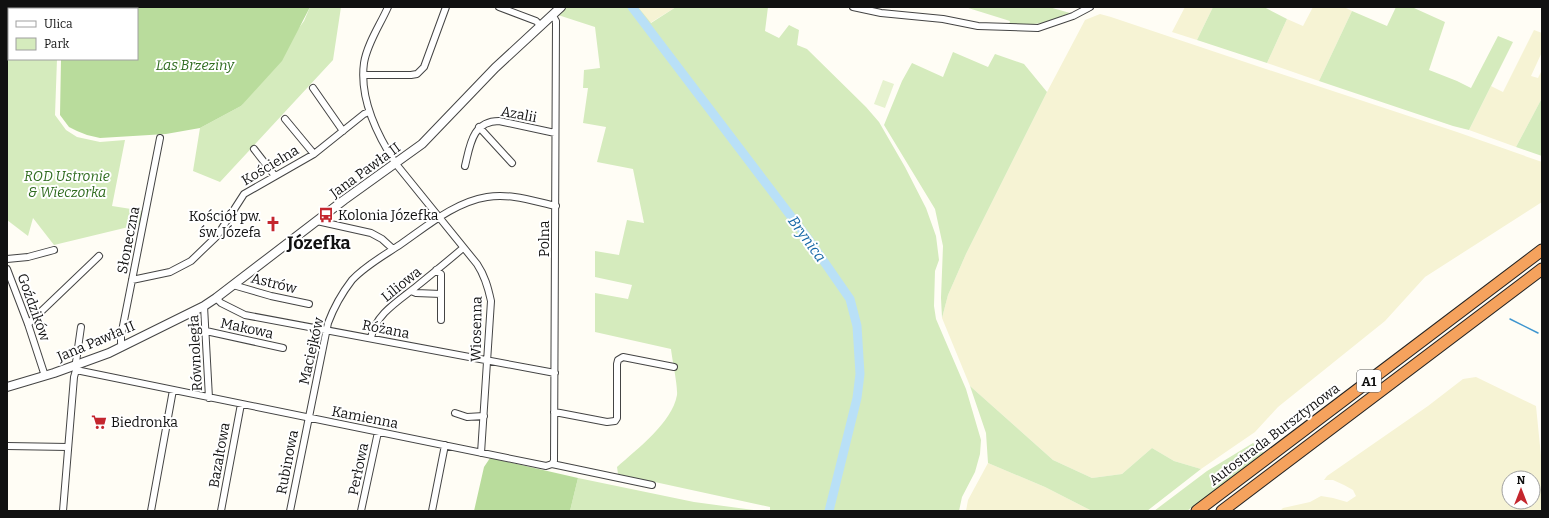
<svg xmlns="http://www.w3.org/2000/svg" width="1549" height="518" viewBox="0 0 1549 518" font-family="Bitter,serif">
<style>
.farmland{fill:#f6f3d4;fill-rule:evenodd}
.green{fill:#d5ebbd}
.forest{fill:#b9dc9c}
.pitch{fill:#e6f2cf}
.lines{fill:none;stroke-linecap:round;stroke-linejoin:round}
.stream{stroke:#3f96cf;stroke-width:1.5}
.river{stroke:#b9e0f7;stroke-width:9}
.minor-casing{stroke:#444;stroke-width:8}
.tertiary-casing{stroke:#444;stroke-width:10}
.motorway-casing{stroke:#222;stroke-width:13}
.minor{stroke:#fff;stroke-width:6}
.tertiary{stroke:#fff;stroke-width:8}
.motorway{stroke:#f5a25d;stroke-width:11}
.labels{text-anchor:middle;stroke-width:4;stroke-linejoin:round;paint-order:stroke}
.shield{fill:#fff;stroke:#585858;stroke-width:1}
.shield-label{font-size:13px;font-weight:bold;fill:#111}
.park-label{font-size:14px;font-style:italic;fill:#2f6b1f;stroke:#fff}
.street-label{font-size:14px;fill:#111;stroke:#fff}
.poi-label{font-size:14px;fill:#111;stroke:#fff;text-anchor:start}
.water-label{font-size:15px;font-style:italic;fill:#1768a6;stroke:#fff}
.district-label{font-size:18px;font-weight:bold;fill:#111;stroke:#fff}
</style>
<rect width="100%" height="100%" fill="#fffdf5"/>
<!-- farmland -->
<path class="farmland" d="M 638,7 L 676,7 L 650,23 Z
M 1185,7 L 1213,7 L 1197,40 L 1172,32 Z
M 1313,7 L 1344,7 L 1352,11 L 1319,81 L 1267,63 L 1287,19 L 1303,26 Z
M 1100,14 L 1111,17 L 1251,64 L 1457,132 L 1542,162 L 1542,202 L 1425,277 L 1385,321 L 1278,407 L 1255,432 L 1201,469 L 1174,461 L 1152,448 L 1122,474 L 1092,478 L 1053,460 L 970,386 L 942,318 L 948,295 L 966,254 L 1047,92 L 1085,20 Z
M 1534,30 L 1542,33 L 1542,52 L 1531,76 L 1538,78 L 1542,70 L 1542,98 L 1516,147 L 1469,130 L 1491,86 L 1503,92 Z
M 1476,377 L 1536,406 L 1542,466 L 1542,511 L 1280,511 L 1283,508 L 1310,502 L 1321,496 L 1333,498 L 1347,502 L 1356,496 L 1353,490 L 1344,485 L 1333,480 L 1324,480 L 1327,476 L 1428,406 L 1463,379 ZM 1509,478 L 1533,478 L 1533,502 L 1509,502 Z
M 988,463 L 1045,487 L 1092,511 L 966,511 L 968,500 Z"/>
<!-- green -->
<path class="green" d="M 7,7 L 59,7 L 59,9 L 9,9 L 9,59 L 57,59 L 55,115 L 66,130 L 77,137 L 100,142 L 125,140 L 112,206 L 144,211 L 141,224 L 54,245 L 33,218 L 28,236 L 7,220 Z
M 310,7 L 341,7 L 333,60 L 220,182 L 193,171 L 200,128 L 241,106 L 304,21 Z
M 565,7 L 638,7 L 651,23 L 676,7 L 768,7 L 765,31 L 779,38 L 789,25 L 799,30 L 797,45 L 807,49 L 866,107 L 879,122 L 905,167 L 926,208 L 936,236 L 939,260 L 935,271 L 934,306 L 936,319 L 966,389 L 981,440 L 980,454 L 975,472 L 962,497 L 959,511 L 770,511 L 770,507 L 618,474 L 617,467 C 637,449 672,423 677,395 C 678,386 672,359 671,349 L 595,332 L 595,293 L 628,299 L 632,285 L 595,277 L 595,251 L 619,255 L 627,220 L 644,223 L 633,169 L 597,162 L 606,127 L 583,123 L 588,88 L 583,88 L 584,70 L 600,68 L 595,27 L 558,15 Z
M 965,7 L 1049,7 L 1070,13 L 1044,23 L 1022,25 L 1009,24 L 1010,21 Z
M 1213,7 L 1264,7 L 1287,19 L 1267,63 L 1197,40 Z
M 1396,7 L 1414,7 L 1414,8 L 1445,22 L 1429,70 L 1457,81 L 1471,88 L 1498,36 L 1513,42 L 1469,130 L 1453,126 L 1319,81 L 1352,11 L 1387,26 Z
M 953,52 L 988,67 L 995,54 L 1024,64 L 1047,92 L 966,254 L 948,295 L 942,318 L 941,298 L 943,246 L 935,209 L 884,125 L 902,81 L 912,63 L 943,77 Z
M 1542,98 L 1542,156 L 1516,147 Z
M 970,386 L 1053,460 L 1092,478 L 1122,474 L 1152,448 L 1174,461 L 1201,469 L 1147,511 L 1092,511 L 1045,487 L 988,463 L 986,433 Z
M 1253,443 L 1264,453 L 1187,511 L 1154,511 L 1207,471 Z
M 578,478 L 694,502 L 761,511 L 570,511 Z"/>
<!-- forest -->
<path class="forest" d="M 62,7 L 310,7 L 282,61 L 241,106 L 200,128 L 166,134 L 100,138 L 87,135 L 77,131 L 69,127 L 60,115 L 61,59 L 137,59 L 137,9 L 62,9 Z
M 490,458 L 578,478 L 570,511 L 474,511 L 484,467 Z"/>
<!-- pitch -->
<path class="pitch" d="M 883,80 L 894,84 L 885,108 L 874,104 Z"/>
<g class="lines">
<!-- stream -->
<path class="stream" d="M 1510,319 L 1538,333"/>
<!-- river -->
<path class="river" d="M 632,7 L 809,240 L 850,299 L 857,326 L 860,374 L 857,398 L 829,511"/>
<!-- minor casing -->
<g class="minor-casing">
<path id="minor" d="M 388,7 C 380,25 367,44 364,63 C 359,99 377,135 396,164 L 477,264 C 485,276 488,287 491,301 L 481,453
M 499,7 L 536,21 L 541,26
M 853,7 L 881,13 L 943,19 L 978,26 L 1038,28 L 1073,16 L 1090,7
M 364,75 L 411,75 L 417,74 L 424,67 L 446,7
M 313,88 L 343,131
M 285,119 L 314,154
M 479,127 L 512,163
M 254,149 L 275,176
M 465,166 C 470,146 472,121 499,121 L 555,133
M 317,221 L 371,233 L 382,239 L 393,249
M 7,259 L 28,257 L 54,250
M 7,269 L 28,324 L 45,376
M 436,270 L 441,274 L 441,320
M 132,280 L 170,272 L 191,261 L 217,236 L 244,194 L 314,154 L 364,114 L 369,112
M 233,285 L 271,296 L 309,304
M 411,291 L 416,293 L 441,294
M 216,298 L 221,303 L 245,315 L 555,373
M 204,306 L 209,398
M 28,324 L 99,256
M 81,327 L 76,362 L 76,370 L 546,466 L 552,464 L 652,485
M 206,331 L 283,348
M 371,338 C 375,314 400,300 417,286 C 433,273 448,261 463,248
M 123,346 L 121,343 L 121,336 L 160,138
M 554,412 L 560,413 L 607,422 L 615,421 L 617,418 L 617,364 L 618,360 L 623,357 L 674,367
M 455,413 L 467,417 L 484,416
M 7,446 L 68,447
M 552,464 L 554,461 L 556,21 L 553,16
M 63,511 L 74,377 L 76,370
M 151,511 L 173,390
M 221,511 L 241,404
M 290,511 L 328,323 C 334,307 342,293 352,280 C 366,265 385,255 401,244 C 427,226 455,202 487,197 C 510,193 533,201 556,206
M 361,511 L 378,432
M 432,511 L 445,445"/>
</g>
<!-- tertiary casing -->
<g class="tertiary-casing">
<path id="tertiary" d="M 7,387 L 54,373 L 109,353 L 204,306 L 216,298 L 344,200 L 422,144 L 495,68 L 561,7"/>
</g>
<!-- motorway casing -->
<g class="motorway-casing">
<path id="motorway" d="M 1197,511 L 1542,250
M 1222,511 L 1542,269"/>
</g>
<!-- minor -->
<use href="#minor" class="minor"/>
<!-- tertiary -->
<use href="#tertiary" class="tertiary"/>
<!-- motorway -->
<use href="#motorway" class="motorway"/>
</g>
<!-- icons -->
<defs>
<g id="bus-bare" transform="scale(1.2)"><path d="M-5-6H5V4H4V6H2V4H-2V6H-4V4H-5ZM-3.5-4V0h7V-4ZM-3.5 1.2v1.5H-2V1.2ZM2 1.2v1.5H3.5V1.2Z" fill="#c4262e" stroke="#fff" stroke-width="2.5" paint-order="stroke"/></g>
<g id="church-bare" transform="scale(1.2)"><path d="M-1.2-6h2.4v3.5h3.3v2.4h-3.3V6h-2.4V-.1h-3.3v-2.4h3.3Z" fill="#c4262e" stroke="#fff" stroke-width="2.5" paint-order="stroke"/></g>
<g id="supermarket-bare" transform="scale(1.2)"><path d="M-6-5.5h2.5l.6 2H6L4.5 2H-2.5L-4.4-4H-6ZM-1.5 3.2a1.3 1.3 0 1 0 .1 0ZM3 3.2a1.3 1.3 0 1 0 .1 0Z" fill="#c4262e" stroke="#fff" stroke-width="2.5" paint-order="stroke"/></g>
</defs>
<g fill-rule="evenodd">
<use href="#bus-bare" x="326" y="215"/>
<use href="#church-bare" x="273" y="224"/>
<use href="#supermarket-bare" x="99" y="422"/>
</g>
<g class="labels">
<!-- shield labels -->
<rect class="shield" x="1357" y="370" width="24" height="22" rx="3"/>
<g class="shield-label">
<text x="1369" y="386">A1</text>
</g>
<!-- park labels -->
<g class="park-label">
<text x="195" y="70">Las Brzeziny</text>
<text x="67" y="181">ROD Ustronie<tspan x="67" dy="16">&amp; Wieczorka</tspan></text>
</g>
<!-- street labels -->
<g class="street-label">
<text transform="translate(519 114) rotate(11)" y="5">Azalii</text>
<text transform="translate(270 165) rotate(-31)" y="5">Kościelna</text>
<text transform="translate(365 170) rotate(-36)" y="5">Jana Pawła II</text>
<text transform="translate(544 239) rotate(-90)" y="5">Polna</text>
<text transform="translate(128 240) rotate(-79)" y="5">Słoneczna</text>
<text transform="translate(274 283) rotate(14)" y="5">Astrów</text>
<text transform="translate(401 284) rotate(-39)" y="5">Liliowa</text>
<text transform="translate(34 307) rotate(70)" y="5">Goździków</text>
<text transform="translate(247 328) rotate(12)" y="5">Makowa</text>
<text transform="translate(386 329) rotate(11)" y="5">Różana</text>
<text transform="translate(476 329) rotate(-89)" y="5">Wiosenna</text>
<text transform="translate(96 341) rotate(-23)" y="5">Jana Pawła II</text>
<text transform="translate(311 351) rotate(-77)" y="5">Maciejków</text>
<text transform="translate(195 353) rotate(-93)" y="5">Równoległa</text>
<text transform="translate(365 417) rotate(11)" y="5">Kamienna</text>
<text transform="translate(1274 434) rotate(-37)" y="5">Autostrada Bursztynowa</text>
<text transform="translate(219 455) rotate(-80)" y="5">Bazaltowa</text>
<text transform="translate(287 462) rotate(-79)" y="5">Rubinowa</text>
<text transform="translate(358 469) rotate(-78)" y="5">Perłowa</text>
</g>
<!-- poi labels -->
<g class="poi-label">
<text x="338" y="220">Kolonia Józefka</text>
<text x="261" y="221" text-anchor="end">Kościół pw.<tspan x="261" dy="16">św. Józefa</tspan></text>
<text x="111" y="427">Biedronka</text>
</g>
<!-- water labels -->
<g class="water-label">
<text transform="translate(807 239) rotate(54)" y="5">Brynica</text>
</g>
<!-- district labels -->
<g class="district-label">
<text x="319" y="249">Józefka</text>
</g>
</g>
<!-- border -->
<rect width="1549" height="518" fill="none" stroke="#111111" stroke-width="16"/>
<!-- legend -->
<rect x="8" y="8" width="130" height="52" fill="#ffffff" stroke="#a0a0a0"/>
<rect x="16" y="21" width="20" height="6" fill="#ffffff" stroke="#a0a0a0"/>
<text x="44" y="28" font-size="12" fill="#111111">Ulica</text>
<rect x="16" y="38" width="20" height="12" fill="#d5ebbd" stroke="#a0a0a0"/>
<text x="44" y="48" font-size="12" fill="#111111">Park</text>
<!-- north arrow -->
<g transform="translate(1521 490)"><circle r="19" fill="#ffffff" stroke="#a0a0a0"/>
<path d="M0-3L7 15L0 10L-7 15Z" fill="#c4262e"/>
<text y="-6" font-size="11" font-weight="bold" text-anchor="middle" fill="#111111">N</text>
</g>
</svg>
